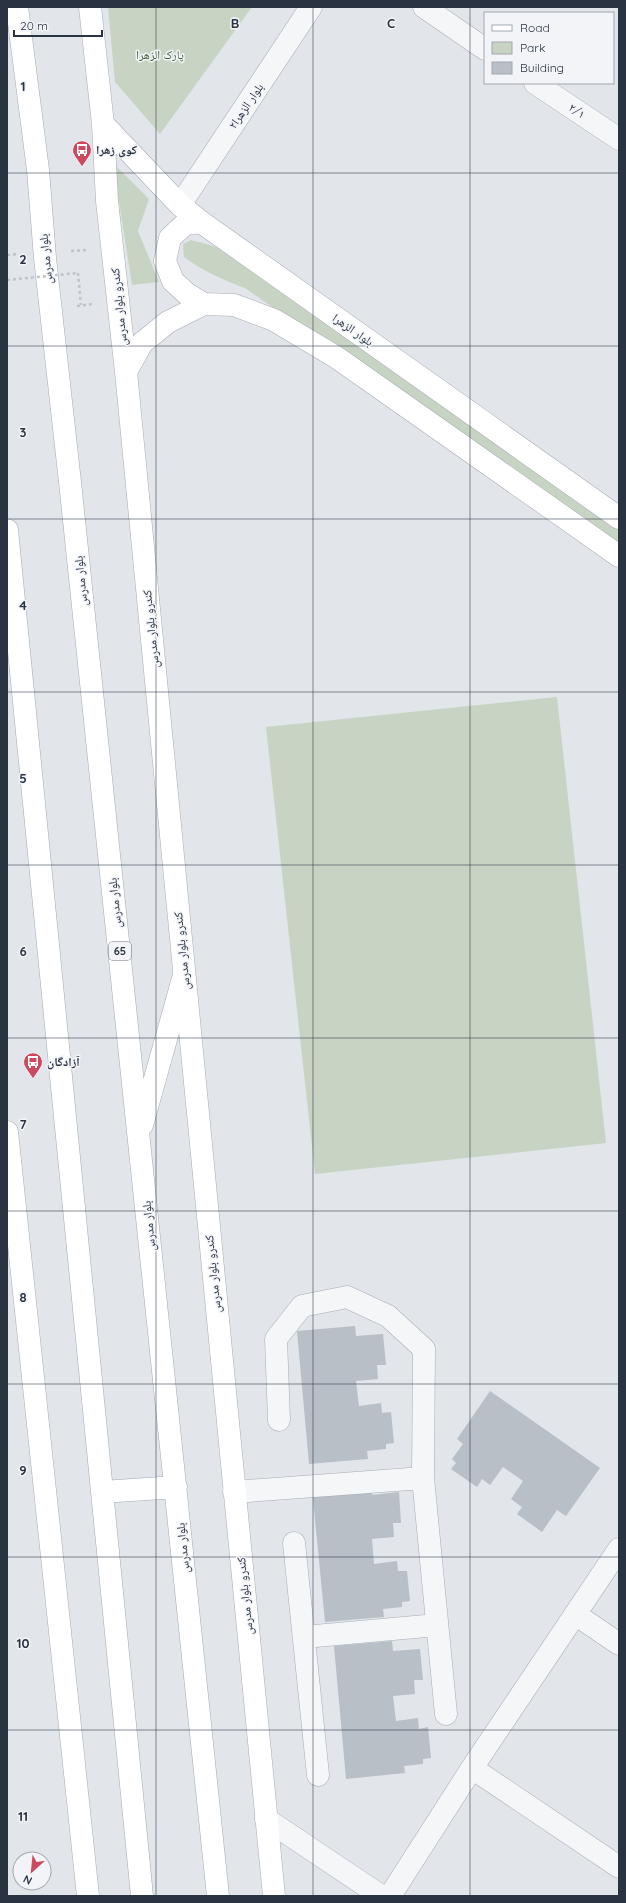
<svg xmlns="http://www.w3.org/2000/svg" width="626" height="1903" viewBox="0 0 626 1903" font-family="Quicksand,'Noto Naskh Arabic',sans-serif">
<style>
.green{fill:#c8d4c3}
.building{fill:#b9bfc7}
.lines{fill:none;stroke-linecap:round;stroke-linejoin:round}
.street-casing{stroke:#a7acb4;stroke-width:23}
.secondary-casing{stroke:#a7acb4;stroke-width:23}
.primary-casing{stroke:#a1aab6;stroke-width:23}
.path{stroke:#c0c3c9;stroke-width:2.5;stroke-dasharray:3 3;stroke-linecap:butt}
.street{stroke:#f5f6f8;stroke-width:22}
.secondary{stroke:#fff;stroke-width:22}
.primary{stroke:#fff;stroke-width:22}
.path-bridge{stroke:#c0c3c9;stroke-width:2.5;stroke-dasharray:3 3;stroke-linecap:butt}
.grid{fill:none;stroke:#2a3342;stroke-width:1;stroke-opacity:0.55}
.labels{text-anchor:middle;stroke-width:3;stroke-linejoin:round;paint-order:stroke}
.shield{fill:#f2f4f8;stroke:#666d79;stroke-width:1}
.shield-label{font-size:11px;font-weight:bold;fill:#2a3342}
.park-label{font-size:12px;fill:#3f5e37;stroke:#f2f4f8}
.street-label{font-size:12px;fill:#2a3342;stroke:#f2f4f8}
.poi-label{font-size:12px;font-weight:bold;fill:#2a3342;stroke:#f2f4f8;text-anchor:start}
.grid-label{font-size:13px;text-anchor:middle;font-weight:bold;fill:#2a3342;stroke:#f2f4f8;stroke-width:3;stroke-linejoin:round;paint-order:stroke}
</style>
<rect width="100%" height="100%" fill="#e2e5ea"/>
<!-- green -->
<path class="green" d="M 108,7 L 252,7 L 160,134 L 115,82 Z
M 113,163 L 149,199 L 138,231 L 159,282 L 132,285 Z
M 191,240 L 217,247 L 507,452 L 619,530 L 619,549 L 245,288 C 223,280 203,271 184,257 L 183,244 Z
M 557,697 L 606,1143 L 315,1174 L 266,727 Z"/>
<!-- building -->
<path class="building" d="M 355,1326 L 356,1336 L 383,1334 L 386,1365 L 377,1365 L 378,1379 L 356,1381 L 359,1406 L 381,1403 L 382,1413 L 391,1412 L 394,1443 L 386,1444 L 386,1449 L 367,1451 L 368,1459 L 309,1464 L 297,1331 Z
M 490,1391 L 600,1468 L 566,1516 L 557,1510 L 542,1532 L 517,1514 L 522,1507 L 511,1499 L 523,1481 L 503,1467 L 490,1485 L 482,1479 L 477,1487 L 451,1469 L 456,1463 L 452,1459 L 463,1444 L 457,1439 Z
M 371,1484 L 372,1495 L 399,1492 L 401,1523 L 393,1523 L 394,1537 L 372,1539 L 374,1564 L 397,1561 L 398,1571 L 407,1571 L 410,1601 L 402,1602 L 402,1607 L 383,1609 L 384,1617 L 325,1622 L 312,1489 Z
M 392,1641 L 393,1651 L 420,1649 L 423,1680 L 414,1680 L 415,1694 L 393,1696 L 396,1721 L 418,1718 L 419,1729 L 428,1727 L 431,1758 L 423,1759 L 423,1764 L 404,1766 L 405,1773 L 346,1779 L 334,1646 Z"/>
<g class="lines">
<!-- street casing -->
<g class="street-casing">
<path id="street" d="M 424,7 L 485,49
M 535,83 L 619,139
M 180,205 L 311,7
M 279,1420 L 276,1339 L 302,1306 L 347,1297 L 388,1316 L 424,1349 L 423,1478 L 446,1714
M 234,1492 L 423,1478
M 294,1543 L 318,1775
M 575,1614 L 619,1644
M 304,1637 L 437,1625
M 472,1768 L 619,1867
M 266,1819 L 381,1896
M 390,1896 L 472,1768 L 619,1549"/>
</g>
<!-- secondary casing -->
<g class="secondary-casing">
<path id="secondary" d="M 90,7 L 103,124 L 107,201 L 126,372 L 274,1896
M 103,124 L 180,205 L 201,222 L 619,518
M 201,222 L 185,224 L 170,238 L 165,261 L 173,281 L 187,294 L 204,304
M 126,372 L 142,343 L 168,322 L 204,304 L 234,305 L 274,320 L 336,357 L 619,556
M 7,1132 L 88,1896"/>
</g>
<!-- primary casing -->
<g class="primary-casing">
<path id="primary" d="M 17,7 L 38,170 L 45,258 L 70,482 L 218,1896
M 7,530 L 142,1896
M 142,1125 L 184,975
M 102,1492 L 176,1487"/>
</g>
<!-- path -->
<path class="path" d="M 71,251 L 86,250
M 7,255 L 18,254
M 78,273 L 81,305
M 77,306 L 92,304"/>
<!-- street -->
<use href="#street" class="street"/>
<!-- secondary -->
<use href="#secondary" class="secondary"/>
<!-- primary -->
<use href="#primary" class="primary"/>
<!-- path-bridge -->
<path class="path-bridge" d="M 7,280 L 78,273"/>
</g>
<!-- grid -->
<path class="grid" d="M 156,7 L 156,1896M 313,7 L 313,1896M 470,7 L 470,1896M 7,173 L 619,173M 7,346 L 619,346M 7,519 L 619,519M 7,692 L 619,692M 7,865 L 619,865M 7,1038 L 619,1038M 7,1211 L 619,1211M 7,1384 L 619,1384M 7,1557 L 619,1557M 7,1730 L 619,1730"/>
<!-- icons -->
<defs>
<g id="bus-pin" transform="scale(1)"><path d="M0 17L-7.5 6A9.5 9.5 0 1 1 7.5 6Z" fill="#cd495f" stroke="#f2f4f8"/><path d="M-5-6H5V4H4V6H2V4H-2V6H-4V4H-5ZM-3.5-4V0h7V-4ZM-3.5 1.2v1.5H-2V1.2ZM2 1.2v1.5H3.5V1.2Z" fill="#fff"/></g>
</defs>
<g fill-rule="evenodd">
<use href="#bus-pin" x="82" y="150"/>
<use href="#bus-pin" x="33" y="1062"/>
</g>
<g class="labels">
<!-- shield labels -->
<rect class="shield" x="109" y="942" width="22" height="18" rx="3"/>
<g class="shield-label">
<text x="120" y="955">65</text>
</g>
<!-- park labels -->
<g class="park-label">
<text x="160" y="59">پارک الزهرا</text>
</g>
<!-- street labels -->
<g class="street-label">
<text transform="translate(246 106) rotate(-56)" y="4">بلوار الزهرا۲</text>
<text transform="translate(577 111) rotate(34)" y="4">۲/۱</text>
<text transform="translate(46 259) rotate(-96)" y="4">بلوار مدرس</text>
<text transform="translate(119 307) rotate(-96)" y="4">کندرو بلوار مدرس</text>
<text transform="translate(353 330) rotate(35)" y="4">بلوار الزهرا</text>
<text transform="translate(81 581) rotate(-96)" y="4">بلوار مدرس</text>
<text transform="translate(151 629) rotate(-96)" y="4">کندرو بلوار مدرس</text>
<text transform="translate(115 903) rotate(-96)" y="4">بلوار مدرس</text>
<text transform="translate(182 951) rotate(-96)" y="4">کندرو بلوار مدرس</text>
<text transform="translate(149 1226) rotate(-96)" y="4">بلوار مدرس</text>
<text transform="translate(213 1274) rotate(-96)" y="4">کندرو بلوار مدرس</text>
<text transform="translate(183 1548) rotate(-96)" y="4">بلوار مدرس</text>
<text transform="translate(245 1596) rotate(-96)" y="4">کندرو بلوار مدرس</text>
</g>
<!-- poi labels -->
<g class="poi-label">
<text x="96" y="154">کوی زهرا</text>
<text x="47" y="1066">آزادگان</text>
</g>
</g>
<g class="grid-label">
<text x="235" y="28">B</text>
<text x="391" y="28">C</text>
<text x="23" y="91">1</text>
<text x="23" y="264">2</text>
<text x="23" y="437">3</text>
<text x="23" y="610">4</text>
<text x="23" y="783">5</text>
<text x="23" y="956">6</text>
<text x="23" y="1129">7</text>
<text x="23" y="1302">8</text>
<text x="23" y="1475">9</text>
<text x="23" y="1648">10</text>
<text x="23" y="1821">11</text>
</g>
<!-- border -->
<rect width="626" height="1903" fill="none" stroke="#2a3342" stroke-width="16"/>
<!-- legend -->
<rect x="484" y="12" width="130" height="72" fill="#f2f4f8" stroke="#a2a7af"/>
<rect x="492" y="25" width="20" height="6" fill="#ffffff" stroke="#a2a7af"/>
<text x="520" y="32" font-size="12" fill="#2a3342">Road</text>
<rect x="492" y="42" width="20" height="12" fill="#c8d4c3" stroke="#a2a7af"/>
<text x="520" y="52" font-size="12" fill="#2a3342">Park</text>
<rect x="492" y="62" width="20" height="12" fill="#b9bfc7" stroke="#a2a7af"/>
<text x="520" y="72" font-size="12" fill="#2a3342">Building</text>
<!-- north arrow -->
<g transform="translate(32 1871) rotate(207)"><circle r="19" fill="#f2f4f8" stroke="#a2a7af"/>
<path d="M0-3L7 15L0 10L-7 15Z" fill="#cd495f"/>
<text y="-6" font-size="11" font-weight="bold" text-anchor="middle" fill="#2a3342">N</text>
</g>
<!-- scale -->
<path d="M14 30v6h88v-6" fill="none" stroke="#2a3342" stroke-width="2"/>
<text x="20" y="30" font-size="12" fill="#2a3342" stroke="#f2f4f8" stroke-width="3" paint-order="stroke">20 m</text>
</svg>
